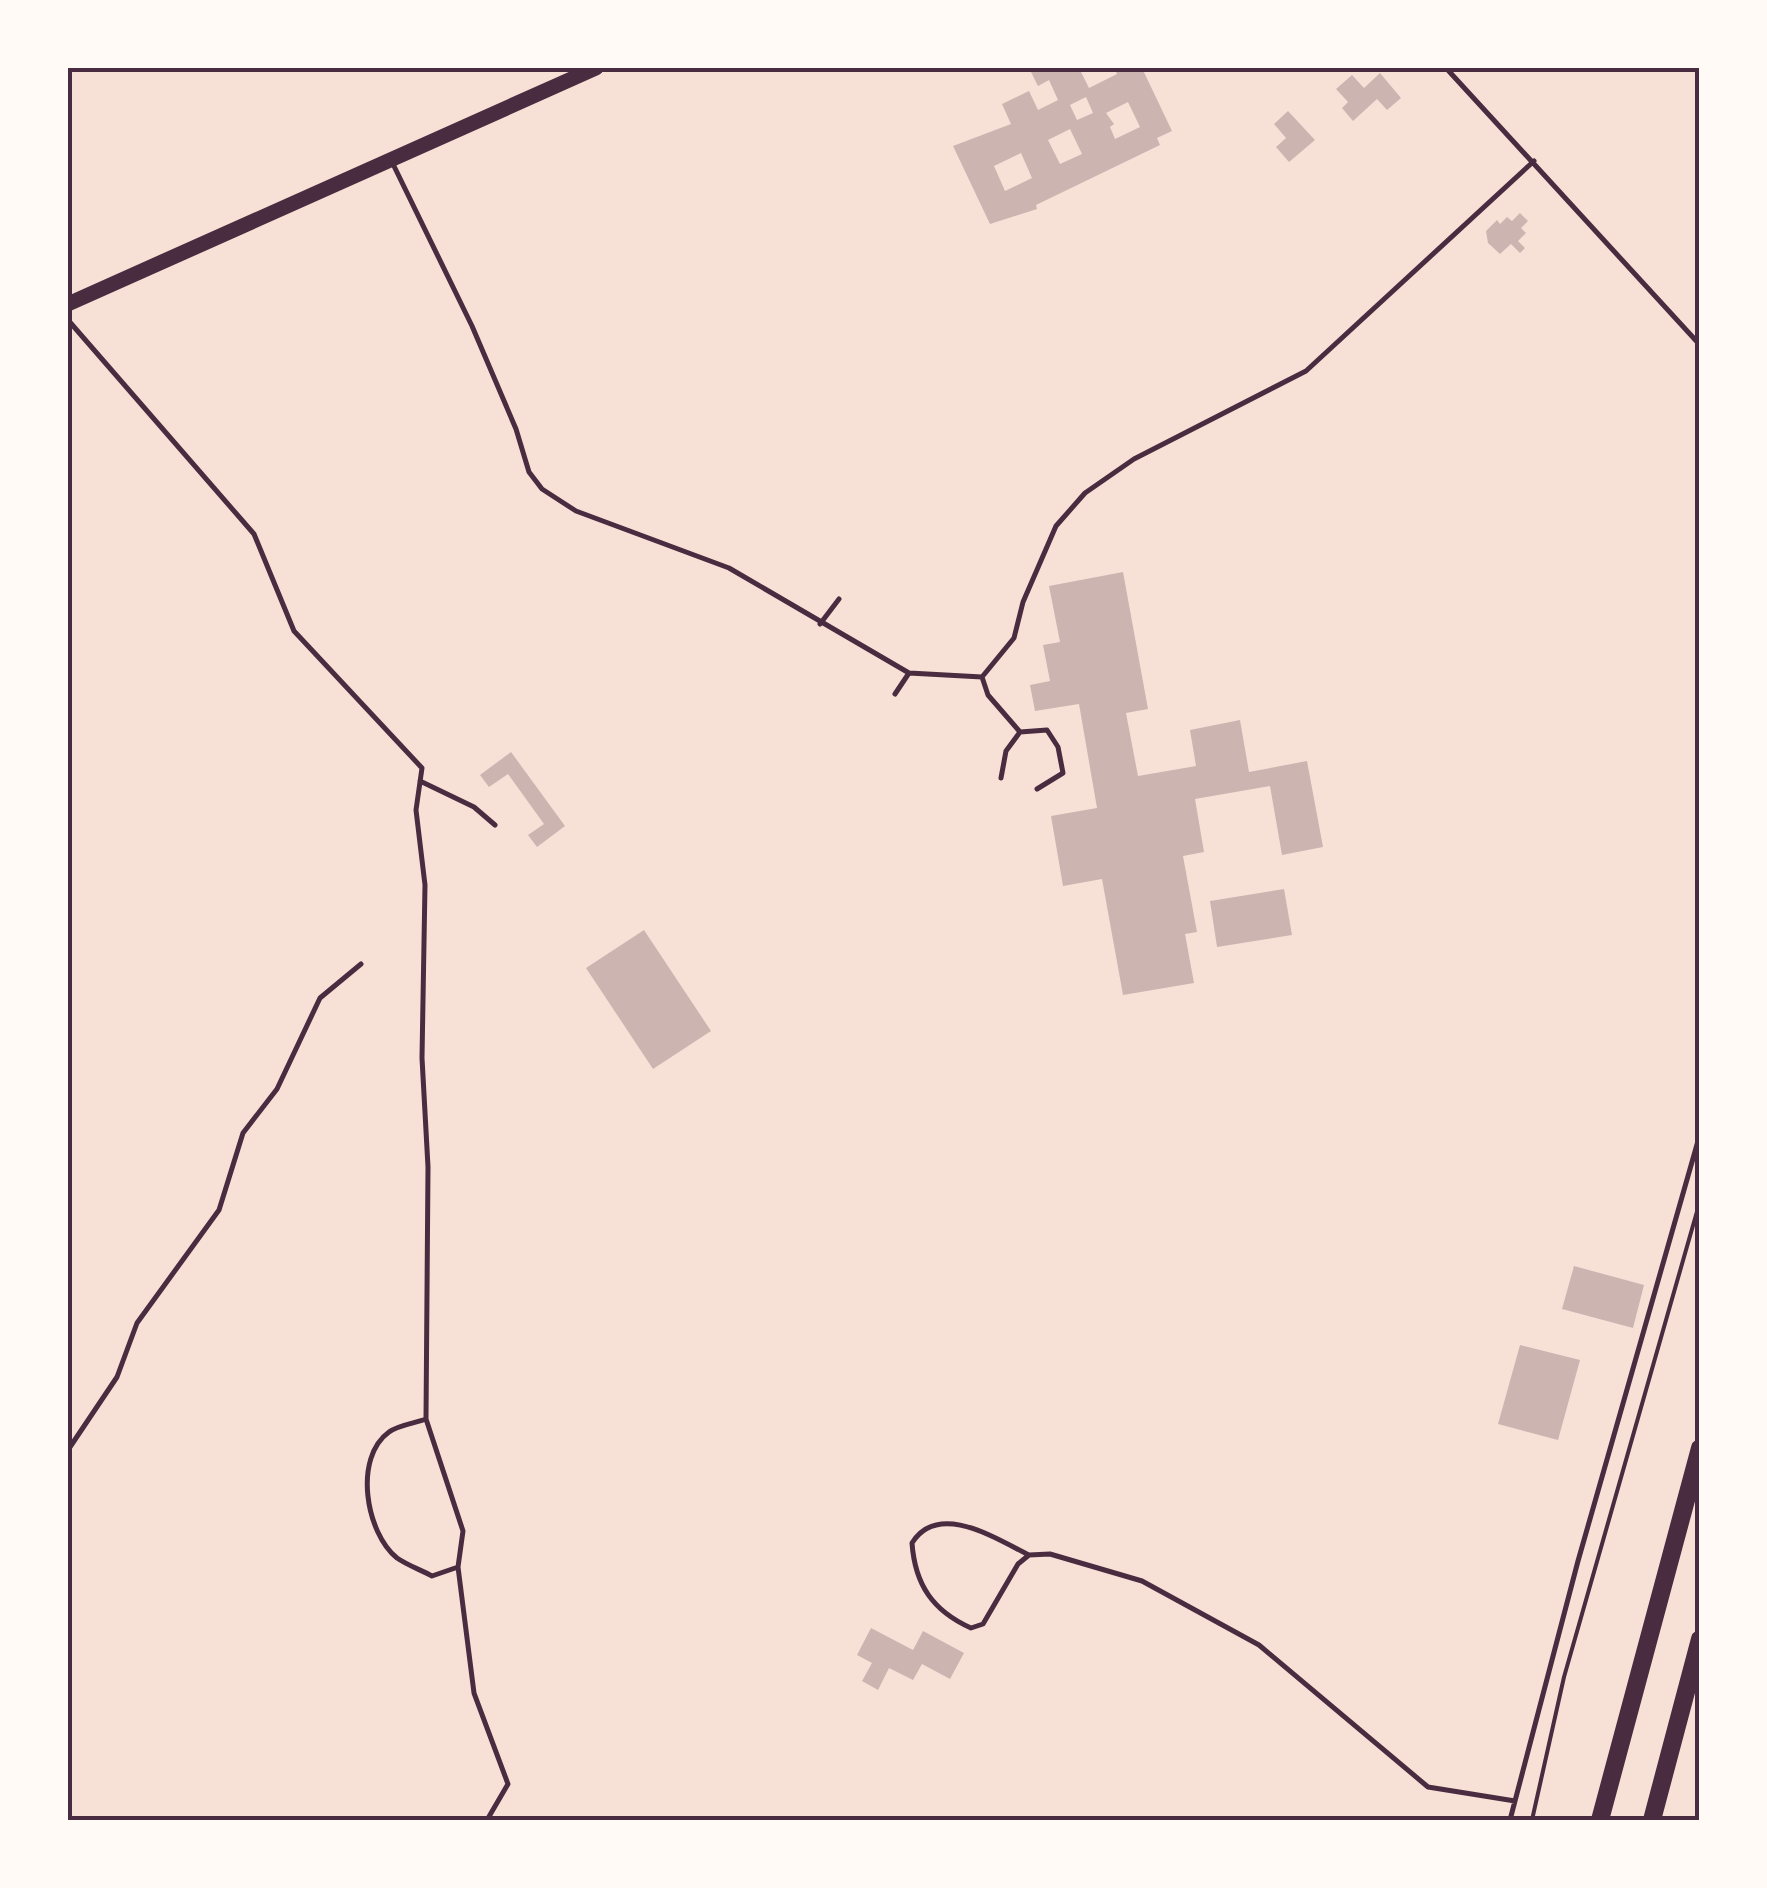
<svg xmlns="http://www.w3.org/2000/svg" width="1767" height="1888" viewBox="0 0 1767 1888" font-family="Jost,sans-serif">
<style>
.building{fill:#ccb4b1;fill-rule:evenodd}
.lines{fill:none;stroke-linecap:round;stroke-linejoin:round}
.path{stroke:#4a2c40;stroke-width:4}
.service{stroke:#4a2c40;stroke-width:5}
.primary{stroke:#4a2c40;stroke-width:15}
.trunk{stroke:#4a2c40;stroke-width:18}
.neatline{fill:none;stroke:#4a2c40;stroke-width:4}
</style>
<rect width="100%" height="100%" fill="#f7e1d7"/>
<!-- building -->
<path class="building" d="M 1029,68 L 1079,68 L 1089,88 L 1117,74 L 1114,68 L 1142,68 L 1172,131 L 1157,138 L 1160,145 L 1036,205 L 1037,209 L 990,224 L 953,146 L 1011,124 L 1002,104 L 1029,91 L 1038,110 L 1058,100 L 1049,80 L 1038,86 ZM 1086,97 L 1093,113 L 1077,120 L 1070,105 ZM 1128,102 L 1140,127 L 1115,139 L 1110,127 L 1114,124 L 1106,113 ZM 1070,129 L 1082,154 L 1060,164 L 1048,140 ZM 1021,153 L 1032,178 L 1005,191 L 994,166 Z
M 1380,73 L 1401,98 L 1387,110 L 1377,99 L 1353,121 L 1342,108 L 1348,102 L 1336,89 L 1352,75 L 1364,88 Z
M 1288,111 L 1315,140 L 1289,162 L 1276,147 L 1286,138 L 1274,124 Z
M 1520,213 L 1528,221 L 1521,228 L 1526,233 L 1518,241 L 1525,248 L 1520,253 L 1511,244 L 1500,254 L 1488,243 L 1486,231 L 1497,220 L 1500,224 L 1507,217 L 1512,221 Z
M 1123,572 L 1148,709 L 1126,713 L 1138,776 L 1196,766 L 1190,730 L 1240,720 L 1249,772 L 1307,761 L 1323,847 L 1282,855 L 1270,786 L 1195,799 L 1204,852 L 1183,856 L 1197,932 L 1185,934 L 1194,983 L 1123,995 L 1102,879 L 1063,886 L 1051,816 L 1097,808 L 1079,704 L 1035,711 L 1030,685 L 1050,681 L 1043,645 L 1060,642 L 1049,586 Z
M 511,752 L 565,826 L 537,847 L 528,835 L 544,824 L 508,774 L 489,787 L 480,775 Z
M 1284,889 L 1292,935 L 1217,947 L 1210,901 Z
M 644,930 L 711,1031 L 653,1069 L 586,968 Z
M 1574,1266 L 1644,1285 L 1633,1328 L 1562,1309 Z
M 1520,1345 L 1580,1360 L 1558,1440 L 1498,1424 Z
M 871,1628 L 913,1650 L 923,1631 L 964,1653 L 950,1679 L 922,1664 L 913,1680 L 889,1668 L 878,1690 L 862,1681 L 872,1663 L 857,1655 Z"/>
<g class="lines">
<!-- path -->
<path class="path" d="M 1532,1820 L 1564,1677 L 1700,1201"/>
<!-- service -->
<path class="service" d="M 1446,68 L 1700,345
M 392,162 L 472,326 L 516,429 L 529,472 L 542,489 L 576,511 L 729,568 L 909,673 L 982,677
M 68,320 L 254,534 L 294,631 L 422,768 L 416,810 L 425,885 L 422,1058 L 428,1167 L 426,1419 L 463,1531 L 458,1567 L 432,1576 C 421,1570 407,1565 397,1558 C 366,1533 353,1458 389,1432 C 398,1425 416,1423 426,1419
M 820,624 L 839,599
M 895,694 L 909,673
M 1001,778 L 1006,751 L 1020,732
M 420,781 L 474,807 L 495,825
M 1037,789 L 1063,773 L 1058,747 L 1047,730 L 1020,732 L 988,695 L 982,677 L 1014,638 L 1023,602 L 1056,526 L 1085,493 L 1134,459 L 1306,371 L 1534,161
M 68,1450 L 117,1377 L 137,1323 L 219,1210 L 243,1133 L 277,1089 L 320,998 L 361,964
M 1029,1555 C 995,1538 938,1501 912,1543 C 915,1585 933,1611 971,1628 L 983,1624 L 1018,1564 L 1029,1555 L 1050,1554 L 1142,1581 L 1259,1645 L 1428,1787 L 1515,1801
M 458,1567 L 474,1693 L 508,1784 L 487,1820
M 1510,1820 L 1578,1561 L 1700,1134"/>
<!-- primary -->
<path class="primary" d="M 68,304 L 596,68"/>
<!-- trunk -->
<path class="trunk" d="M 1600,1820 L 1700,1448
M 1652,1820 L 1700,1639"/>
</g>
<!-- border -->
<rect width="1767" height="1888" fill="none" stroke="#fffaf5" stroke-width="140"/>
<rect x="70" y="70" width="1627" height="1748" class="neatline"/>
</svg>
